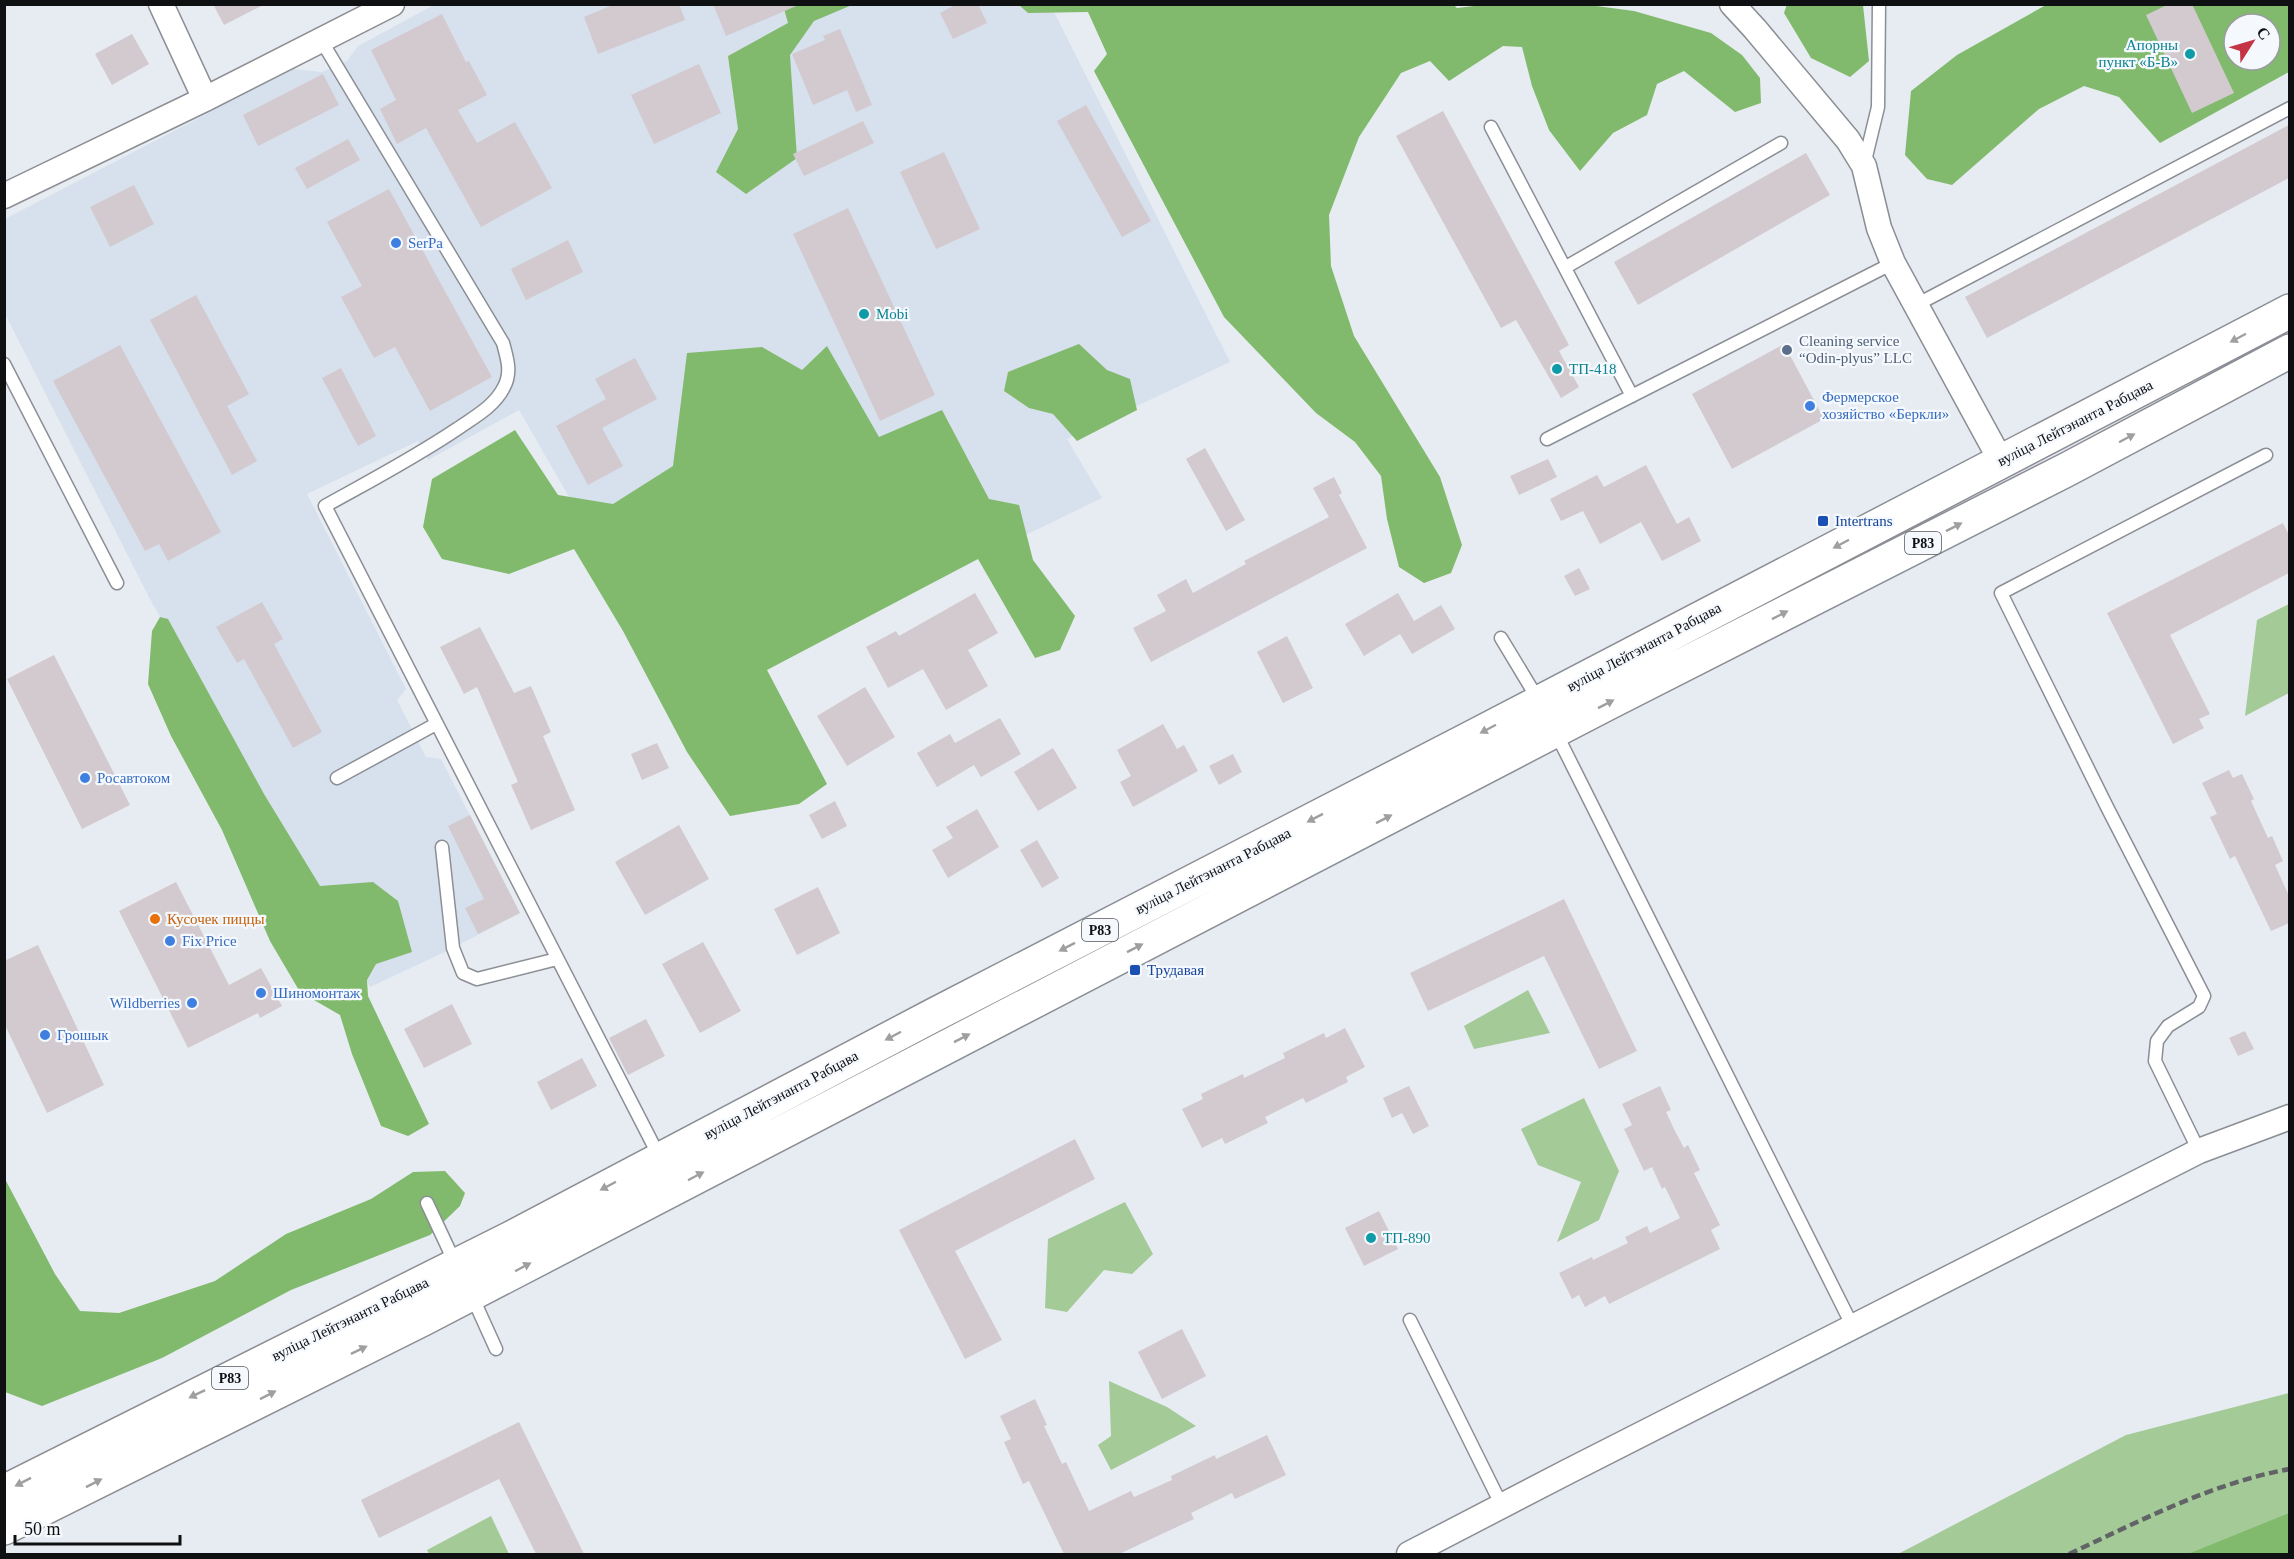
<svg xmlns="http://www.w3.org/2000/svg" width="2294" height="1559" viewBox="0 0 2294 1559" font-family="'Times New Roman',serif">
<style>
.built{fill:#d7e0ed}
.green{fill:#a4ca98}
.forest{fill:#81ba6d;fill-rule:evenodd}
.building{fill:#d2cace}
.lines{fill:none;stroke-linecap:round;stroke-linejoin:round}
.service-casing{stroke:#8b8f95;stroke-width:15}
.minor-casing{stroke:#8b8f95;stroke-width:27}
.trunk-casing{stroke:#8b8f95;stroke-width:36}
.service{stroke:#fff;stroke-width:12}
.minor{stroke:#fff;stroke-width:24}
.trunk{stroke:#fff;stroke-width:33}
.rail{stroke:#616367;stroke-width:4.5;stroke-dasharray:9 4.5;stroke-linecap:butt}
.oneway{fill:#9f9fa0}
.culture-dot{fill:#0f9aa8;stroke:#f5f9fe;stroke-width:2}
.shop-dot{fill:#3f7fe0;stroke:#f5f9fe;stroke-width:2}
.service-dot{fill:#5c6f8a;stroke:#f5f9fe;stroke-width:2}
.transit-dot{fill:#1a4fb4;stroke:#f5f9fe;stroke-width:2}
.food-dot{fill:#e8710a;stroke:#f5f9fe;stroke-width:2}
.labels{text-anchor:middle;stroke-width:4.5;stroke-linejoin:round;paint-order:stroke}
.shield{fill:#f5f9fe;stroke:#545659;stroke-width:1.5}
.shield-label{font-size:14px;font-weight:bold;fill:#0f1012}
.culture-label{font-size:15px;fill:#0d838f;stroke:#f5f9fe;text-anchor:start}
.shop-label{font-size:15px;fill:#366cbe;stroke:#f5f9fe;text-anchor:start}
.service-label{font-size:15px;fill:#4e5e75;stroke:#f5f9fe;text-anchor:start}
.street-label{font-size:15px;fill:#0f1012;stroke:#f5f9fe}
.transit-label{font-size:15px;fill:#164399;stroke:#f5f9fe;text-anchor:start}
.food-label{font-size:15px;fill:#c56008;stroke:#f5f9fe;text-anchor:start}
</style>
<rect width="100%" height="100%" fill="#e7ecf2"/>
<!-- built -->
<path class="built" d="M 1050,4 L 1230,362 L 1067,439 L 1102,498 L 686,700 L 519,410 L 428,460 L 418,441 L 307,494 L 406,689 L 397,700 L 426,757 L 441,759 L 520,913 L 445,952 L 370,987 L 151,601 L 5,314 L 5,219 L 293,69 L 322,72 L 347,61 L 358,46 L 434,5 Z"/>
<!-- green -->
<path class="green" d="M 2289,604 L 2289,693 L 2245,716 L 2257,620 Z
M 1528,990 L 1550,1033 L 1474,1049 L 1464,1026 Z
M 1584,1098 L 1619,1171 L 1599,1220 L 1557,1242 L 1581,1182 L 1538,1165 L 1521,1129 Z
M 1125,1202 L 1153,1254 L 1132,1274 L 1104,1270 L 1067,1312 L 1045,1308 L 1048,1239 Z
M 1109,1381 L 1167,1407 L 1196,1426 L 1111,1470 L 1098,1445 L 1111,1436 Z
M 2289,1393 L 2289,1554 L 1898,1554 L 2126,1435 Z
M 491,1516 L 509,1554 L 429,1554 L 427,1550 Z"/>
<!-- forest -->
<path class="forest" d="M 1787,4 L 1863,5 L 1869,61 L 1850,77 L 1811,58 L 1784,13 Z
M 783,5 L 852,5 L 814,21 L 790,55 L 797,158 L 746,194 L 716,172 L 738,129 L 728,56 L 788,23 Z
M 1454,5 L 1457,8 L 1491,4 L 1589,5 L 1634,11 L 1711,33 L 1742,55 L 1760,78 L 1761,103 L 1735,112 L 1684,71 L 1657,84 L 1647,115 L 1613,133 L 1580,171 L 1549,130 L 1532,86 L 1522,47 L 1503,46 L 1449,81 L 1430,61 L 1401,73 L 1359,137 L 1329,215 L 1331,266 L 1354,336 L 1440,477 L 1462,545 L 1451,573 L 1424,583 L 1399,567 L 1387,519 L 1381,476 L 1355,442 L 1316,413 L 1224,317 L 1094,71 L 1107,54 L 1088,12 L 1028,13 L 1019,5 Z
M 2046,5 L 2289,5 L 2289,72 L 2160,143 L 2119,97 L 2084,86 L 2039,109 L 1952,185 L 1927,179 L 1905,155 L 1911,91 L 1957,55 ZM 2234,24 L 2270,24 L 2270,60 L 2234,60 Z
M 1079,344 L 1107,370 L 1130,379 L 1137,410 L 1077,441 L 1053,414 L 1029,408 L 1004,391 L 1008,372 Z
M 827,346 L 879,437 L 942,410 L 989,499 L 1019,505 L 1033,560 L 1075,616 L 1060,650 L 1035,658 L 978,559 L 767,670 L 827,784 L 799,804 L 730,816 L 687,752 L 623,631 L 574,549 L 509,574 L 442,559 L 423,527 L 432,479 L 515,430 L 558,495 L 613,504 L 673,466 L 687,353 L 762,347 L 802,370 Z
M 160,617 L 168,619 L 264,794 L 320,886 L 373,882 L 398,901 L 412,952 L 376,964 L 367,980 L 368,996 L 429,1124 L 408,1136 L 381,1126 L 352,1054 L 340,1015 L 300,992 L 270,941 L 222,830 L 171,736 L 148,684 L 152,631 Z
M 445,1171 L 465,1193 L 460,1206 L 430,1235 L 291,1290 L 162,1358 L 42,1406 L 5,1392 L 4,1177 L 55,1274 L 80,1311 L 119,1313 L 215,1281 L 286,1234 L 371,1199 L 413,1172 Z
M 2289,1513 L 2289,1554 L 2188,1554 Z"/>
<!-- building -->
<path class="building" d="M 213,4 L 265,4 L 224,25 Z
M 615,4 L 679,4 L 685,20 L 598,54 L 584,17 Z
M 713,4 L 801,4 L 726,36 Z
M 957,4 L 978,4 L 987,23 L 953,39 L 940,13 Z
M 2169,4 L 2192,4 L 2234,93 L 2192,113 L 2146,15 Z
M 442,14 L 466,62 L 469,61 L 487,95 L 458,110 L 477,143 L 515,122 L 552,188 L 481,227 L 426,128 L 397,144 L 380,109 L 396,100 L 371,50 Z
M 840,29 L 872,105 L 856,112 L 847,90 L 813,105 L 792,54 L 825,40 L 823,36 Z
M 132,34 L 149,64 L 112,85 L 95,54 Z
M 699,64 L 721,113 L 654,144 L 631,95 Z
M 323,74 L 339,105 L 258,146 L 243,115 Z
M 1086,105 L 1151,221 L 1122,237 L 1057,121 Z
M 1443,111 L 1569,345 L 1559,351 L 1579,387 L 1561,398 L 1516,320 L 1501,328 L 1396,136 Z
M 863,121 L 874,143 L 804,176 L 793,154 Z
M 2289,125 L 2289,178 L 1987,338 L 1965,297 Z
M 348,139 L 360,160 L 307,189 L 295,168 Z
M 944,152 L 980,229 L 936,249 L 900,172 Z
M 1806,153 L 1830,195 L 1638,305 L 1614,262 Z
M 134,185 L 154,224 L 110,247 L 90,207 Z
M 389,189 L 492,377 L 430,411 L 395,347 L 374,358 L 341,297 L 362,286 L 327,222 Z
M 848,208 L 935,395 L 880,421 L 793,234 Z
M 568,240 L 583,272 L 526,300 L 511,269 Z
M 196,295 L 249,394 L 227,406 L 257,461 L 232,475 L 150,320 Z
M 1784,344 L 1824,419 L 1732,469 L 1692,394 Z
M 120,345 L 221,532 L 168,561 L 159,544 L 145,551 L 53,381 Z
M 635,358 L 657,399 L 602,428 L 623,466 L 588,485 L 556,426 L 606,399 L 595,379 Z
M 341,368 L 376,436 L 358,446 L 322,378 Z
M 1205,448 L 1245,520 L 1226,531 L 1186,459 Z
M 1548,459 L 1557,477 L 1519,495 L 1510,476 Z
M 1646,465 L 1677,524 L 1689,517 L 1701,541 L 1662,561 L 1641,522 L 1600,544 L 1583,511 L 1561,521 L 1550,499 L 1597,475 L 1604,487 Z
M 1334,477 L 1342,493 L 1339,495 L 1367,548 L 1151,662 L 1133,628 L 1166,611 L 1157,595 L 1186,579 L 1193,593 L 1246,564 L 1244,561 L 1329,517 L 1313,488 Z
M 2283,523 L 2289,535 L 2289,573 L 2170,635 L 2210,714 L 2199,719 L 2204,728 L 2173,744 L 2107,613 Z
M 1579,568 L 1590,589 L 1575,596 L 1564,576 Z
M 975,593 L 998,633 L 968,650 L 988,686 L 946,710 L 923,669 L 888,688 L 866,647 L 896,631 L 899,636 Z
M 1398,593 L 1414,621 L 1441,605 L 1455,629 L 1412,654 L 1400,634 L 1364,656 L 1345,624 Z
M 262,602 L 283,639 L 274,644 L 322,732 L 293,748 L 244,659 L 237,663 L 216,627 Z
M 480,627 L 514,693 L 531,686 L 551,732 L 543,736 L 575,810 L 531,830 L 511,785 L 518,782 L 477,687 L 464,694 L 440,647 Z
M 1287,636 L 1313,688 L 1283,703 L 1257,652 Z
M 54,655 L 130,805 L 82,829 L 7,679 Z
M 865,687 L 895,737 L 847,766 L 817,716 Z
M 1000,718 L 1021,754 L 981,777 L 974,765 L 937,787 L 917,753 L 950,734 L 955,743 Z
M 1163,724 L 1177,749 L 1184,745 L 1198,771 L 1133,807 L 1120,782 L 1131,776 L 1117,750 Z
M 657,743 L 669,768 L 642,780 L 631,754 Z
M 1053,748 L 1077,788 L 1038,811 L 1014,772 Z
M 1233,754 L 1242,772 L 1219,785 L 1209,766 Z
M 2229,770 L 2233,778 L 2242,774 L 2254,799 L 2251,801 L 2268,838 L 2272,836 L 2283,861 L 2275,865 L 2289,896 L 2289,923 L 2271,931 L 2235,856 L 2230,859 L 2210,817 L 2217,814 L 2202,783 Z
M 835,801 L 847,826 L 822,839 L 809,815 Z
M 977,809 L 999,847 L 948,878 L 932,850 L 953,838 L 946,827 Z
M 470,815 L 520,913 L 478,934 L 465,908 L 484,899 L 448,826 Z
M 679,825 L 709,879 L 645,915 L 615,862 Z
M 1037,840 L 1059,878 L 1042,888 L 1020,850 Z
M 176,882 L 229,985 L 261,968 L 282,1006 L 260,1018 L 258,1013 L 188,1048 L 119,911 Z
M 818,887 L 840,933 L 797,955 L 774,909 Z
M 1564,899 L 1637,1051 L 1599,1069 L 1544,956 L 1428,1011 L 1410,973 Z
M 703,942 L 741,1011 L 700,1033 L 662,964 Z
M 38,945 L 104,1085 L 47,1113 L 4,1023 L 4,961 Z
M 452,1004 L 472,1044 L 424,1068 L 404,1029 Z
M 646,1019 L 665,1056 L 628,1075 L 609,1038 Z
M 1345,1028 L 1365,1067 L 1346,1077 L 1348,1082 L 1306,1103 L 1303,1098 L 1265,1117 L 1268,1123 L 1225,1144 L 1222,1138 L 1202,1148 L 1182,1109 L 1203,1099 L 1201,1094 L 1243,1074 L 1244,1078 L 1285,1058 L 1283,1053 L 1324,1033 L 1326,1038 Z
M 2245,1031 L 2254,1049 L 2238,1056 L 2229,1038 Z
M 582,1058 L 597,1086 L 551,1110 L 537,1082 Z
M 1409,1086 L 1429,1126 L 1413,1134 L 1402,1113 L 1392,1118 L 1383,1098 Z
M 1660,1086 L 1671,1110 L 1666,1112 L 1675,1131 L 1684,1148 L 1688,1145 L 1700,1170 L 1694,1173 L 1720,1225 L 1711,1230 L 1720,1249 L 1609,1304 L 1605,1296 L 1585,1307 L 1579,1295 L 1572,1299 L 1559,1273 L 1592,1257 L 1593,1260 L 1628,1243 L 1625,1237 L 1647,1226 L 1650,1233 L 1680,1218 L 1665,1187 L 1662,1189 L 1652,1167 L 1644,1171 L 1624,1129 L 1632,1125 L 1622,1104 Z
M 1075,1139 L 1095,1179 L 955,1251 L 1002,1340 L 965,1359 L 899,1230 Z
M 1379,1211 L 1398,1249 L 1364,1266 L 1345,1228 Z
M 1182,1329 L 1206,1376 L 1162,1399 L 1138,1352 Z
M 1035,1399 L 1047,1425 L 1044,1426 L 1062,1464 L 1066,1462 L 1089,1511 L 1131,1491 L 1134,1497 L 1172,1480 L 1171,1476 L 1215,1455 L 1216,1459 L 1267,1435 L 1286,1475 L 1235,1499 L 1232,1493 L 1191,1513 L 1194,1519 L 1119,1554 L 1064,1554 L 1029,1481 L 1023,1484 L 1004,1442 L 1011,1439 L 1000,1416 Z
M 519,1422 L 584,1554 L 536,1554 L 499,1479 L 379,1538 L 361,1500 Z"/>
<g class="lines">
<!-- service casing -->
<g class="service-casing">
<path id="service" d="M 321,40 L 503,343 C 507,358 512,372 504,387 C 494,407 474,417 457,429 C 414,458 370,481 325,506 L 660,1158
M 1491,127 L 1632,396
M 1864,165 L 1878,107 L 1879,4
M 1566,267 L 1781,143
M 1916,305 L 2290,108
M 4,364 L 117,583
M 1547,439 L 1893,263
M 1501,638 L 1539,701
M 1556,733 L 1853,1327
M 337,778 L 436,724
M 442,847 L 453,948 L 463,973 L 477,979 L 557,959
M 2199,1151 L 2155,1061 L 2157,1041 L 2168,1026 L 2199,1007 L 2204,996 L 2107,807 L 2001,593 L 2266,455
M 427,1203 L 456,1265
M 472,1296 L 496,1349
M 1410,1320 L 1502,1506"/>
</g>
<!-- minor casing -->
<g class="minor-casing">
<path id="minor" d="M 161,4 L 205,99
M 1732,4 L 1755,29 L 1848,140 L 1864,166 L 1879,228 L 1893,263 L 2001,461
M 4,196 L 205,99 L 392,4
M 1409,1554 L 1567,1472 L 2199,1151 L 2290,1117"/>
</g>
<!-- trunk casing -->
<g class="trunk-casing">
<path id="trunk" d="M 4,1492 L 511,1238 L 934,1015 L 1471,738 L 2290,311
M 4,1528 L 423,1319 L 1606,704 L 2066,470 L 2290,351"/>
</g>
<!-- service -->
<use href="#service" class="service"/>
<!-- minor -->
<use href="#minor" class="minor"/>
<!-- trunk -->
<use href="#trunk" class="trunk"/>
<!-- rail -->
<path class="rail" d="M 2069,1554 C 2140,1521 2212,1483 2290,1469"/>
</g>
<!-- one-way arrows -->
<defs><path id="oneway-solid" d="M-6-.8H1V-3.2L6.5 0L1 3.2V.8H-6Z" transform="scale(1.5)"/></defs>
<g class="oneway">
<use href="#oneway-solid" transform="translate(2238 338) rotate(152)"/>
<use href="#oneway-solid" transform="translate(2127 438) rotate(-28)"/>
<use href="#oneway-solid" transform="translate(1954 527) rotate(-27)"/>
<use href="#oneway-solid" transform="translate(1841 544) rotate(152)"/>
<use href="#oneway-solid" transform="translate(1780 615) rotate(-27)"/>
<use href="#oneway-solid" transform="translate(1606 704) rotate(-27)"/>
<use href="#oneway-solid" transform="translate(1488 729) rotate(152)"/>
<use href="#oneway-solid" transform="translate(1315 818) rotate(153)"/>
<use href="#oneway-solid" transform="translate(1384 819) rotate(-27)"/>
<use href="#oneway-solid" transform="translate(1067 947) rotate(153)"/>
<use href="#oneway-solid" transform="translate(1135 948) rotate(-27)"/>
<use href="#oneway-solid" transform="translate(893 1036) rotate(152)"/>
<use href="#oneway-solid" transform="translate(962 1038) rotate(-27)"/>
<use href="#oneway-solid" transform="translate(696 1176) rotate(-28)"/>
<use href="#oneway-solid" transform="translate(608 1186) rotate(152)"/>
<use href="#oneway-solid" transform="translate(523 1267) rotate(-28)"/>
<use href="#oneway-solid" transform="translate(359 1350) rotate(-26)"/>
<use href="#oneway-solid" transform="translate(197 1394) rotate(154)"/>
<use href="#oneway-solid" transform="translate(268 1395) rotate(-27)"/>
<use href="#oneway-solid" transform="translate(23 1482) rotate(153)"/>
<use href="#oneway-solid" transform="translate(94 1483) rotate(-27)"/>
</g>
<!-- markers -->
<g class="culture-dot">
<circle cx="2190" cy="54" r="6"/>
<circle cx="864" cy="314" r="6"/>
<circle cx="1557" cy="369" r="6"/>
<circle cx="1371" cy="1238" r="6"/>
</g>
<g class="shop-dot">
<circle cx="396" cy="243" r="6"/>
<circle cx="1810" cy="406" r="6"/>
<circle cx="85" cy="778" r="6"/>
<circle cx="170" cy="941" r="6"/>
<circle cx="261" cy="993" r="6"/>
<circle cx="192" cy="1003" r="6"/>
<circle cx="45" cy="1035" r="6"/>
</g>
<circle class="service-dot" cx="1787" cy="350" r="6"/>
<g class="transit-dot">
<rect x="1817" y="515" width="12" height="12" rx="3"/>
<rect x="1129" y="964" width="12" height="12" rx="3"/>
</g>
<circle class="food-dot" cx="155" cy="919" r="6"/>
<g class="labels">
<!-- shield labels -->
<g class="shield">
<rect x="1905" y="532" width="36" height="22" rx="4.5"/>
<rect x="1082" y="919" width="36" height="22" rx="4.5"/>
<rect x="212" y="1367" width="36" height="22" rx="4.5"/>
</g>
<g class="shield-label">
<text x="1923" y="548">Р83</text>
<text x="1100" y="935">Р83</text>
<text x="230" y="1383">Р83</text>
</g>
<!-- culture labels -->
<g class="culture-label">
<text x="2178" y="50" text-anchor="end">Апорны<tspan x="2178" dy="17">пункт «Б-В»</tspan></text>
<text x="876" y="319">Mobi</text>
<text x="1569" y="374">ТП-418</text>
<text x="1383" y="1243">ТП-890</text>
</g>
<!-- shop labels -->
<g class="shop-label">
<text x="408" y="248">SerPa</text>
<text x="1822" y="402">Фермерское<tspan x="1822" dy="17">хозяйство «Беркли»</tspan></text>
<text x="97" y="783">Росавтоком</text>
<text x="182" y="946">Fix Price</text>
<text x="273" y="998">Шиномонтаж</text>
<text x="180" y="1008" text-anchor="end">Wildberries</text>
<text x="57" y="1040">Грошык</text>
</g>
<!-- service labels -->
<g class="service-label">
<text x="1799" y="346">Cleaning service<tspan x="1799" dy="17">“Odin-plyus” LLC</tspan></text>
</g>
<!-- street labels -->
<g class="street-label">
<text transform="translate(2075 423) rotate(-27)" y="5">вуліца Лейтэнанта Рабцава</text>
<text transform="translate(1644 647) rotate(-28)" y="5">вуліца Лейтэнанта Рабцава</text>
<text transform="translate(1213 871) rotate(-27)" y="5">вуліца Лейтэнанта Рабцава</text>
<text transform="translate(781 1095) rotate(-28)" y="5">вуліца Лейтэнанта Рабцава</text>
<text transform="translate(350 1319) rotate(-26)" y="5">вуліца Лейтэнанта Рабцава</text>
</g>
<!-- transit labels -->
<g class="transit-label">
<text x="1835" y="526">Intertrans</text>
<text x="1147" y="975">Трудавая</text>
</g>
<!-- food labels -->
<g class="food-label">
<text x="167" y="924">Кусочек пиццы</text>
</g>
</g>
<!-- border -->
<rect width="2294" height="1559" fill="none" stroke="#0f1012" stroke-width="12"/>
<!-- north arrow -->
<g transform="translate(2252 42) rotate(53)"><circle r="28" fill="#f5f9fe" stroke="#999ca0" stroke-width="1.5"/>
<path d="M0-4.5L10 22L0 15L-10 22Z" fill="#c43444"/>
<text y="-9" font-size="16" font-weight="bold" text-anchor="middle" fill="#0f1012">С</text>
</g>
<!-- scale -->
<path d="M15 1535v9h165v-9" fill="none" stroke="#0f1012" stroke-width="3"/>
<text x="24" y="1535" font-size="18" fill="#0f1012" stroke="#f5f9fe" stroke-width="4.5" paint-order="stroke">50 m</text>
</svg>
